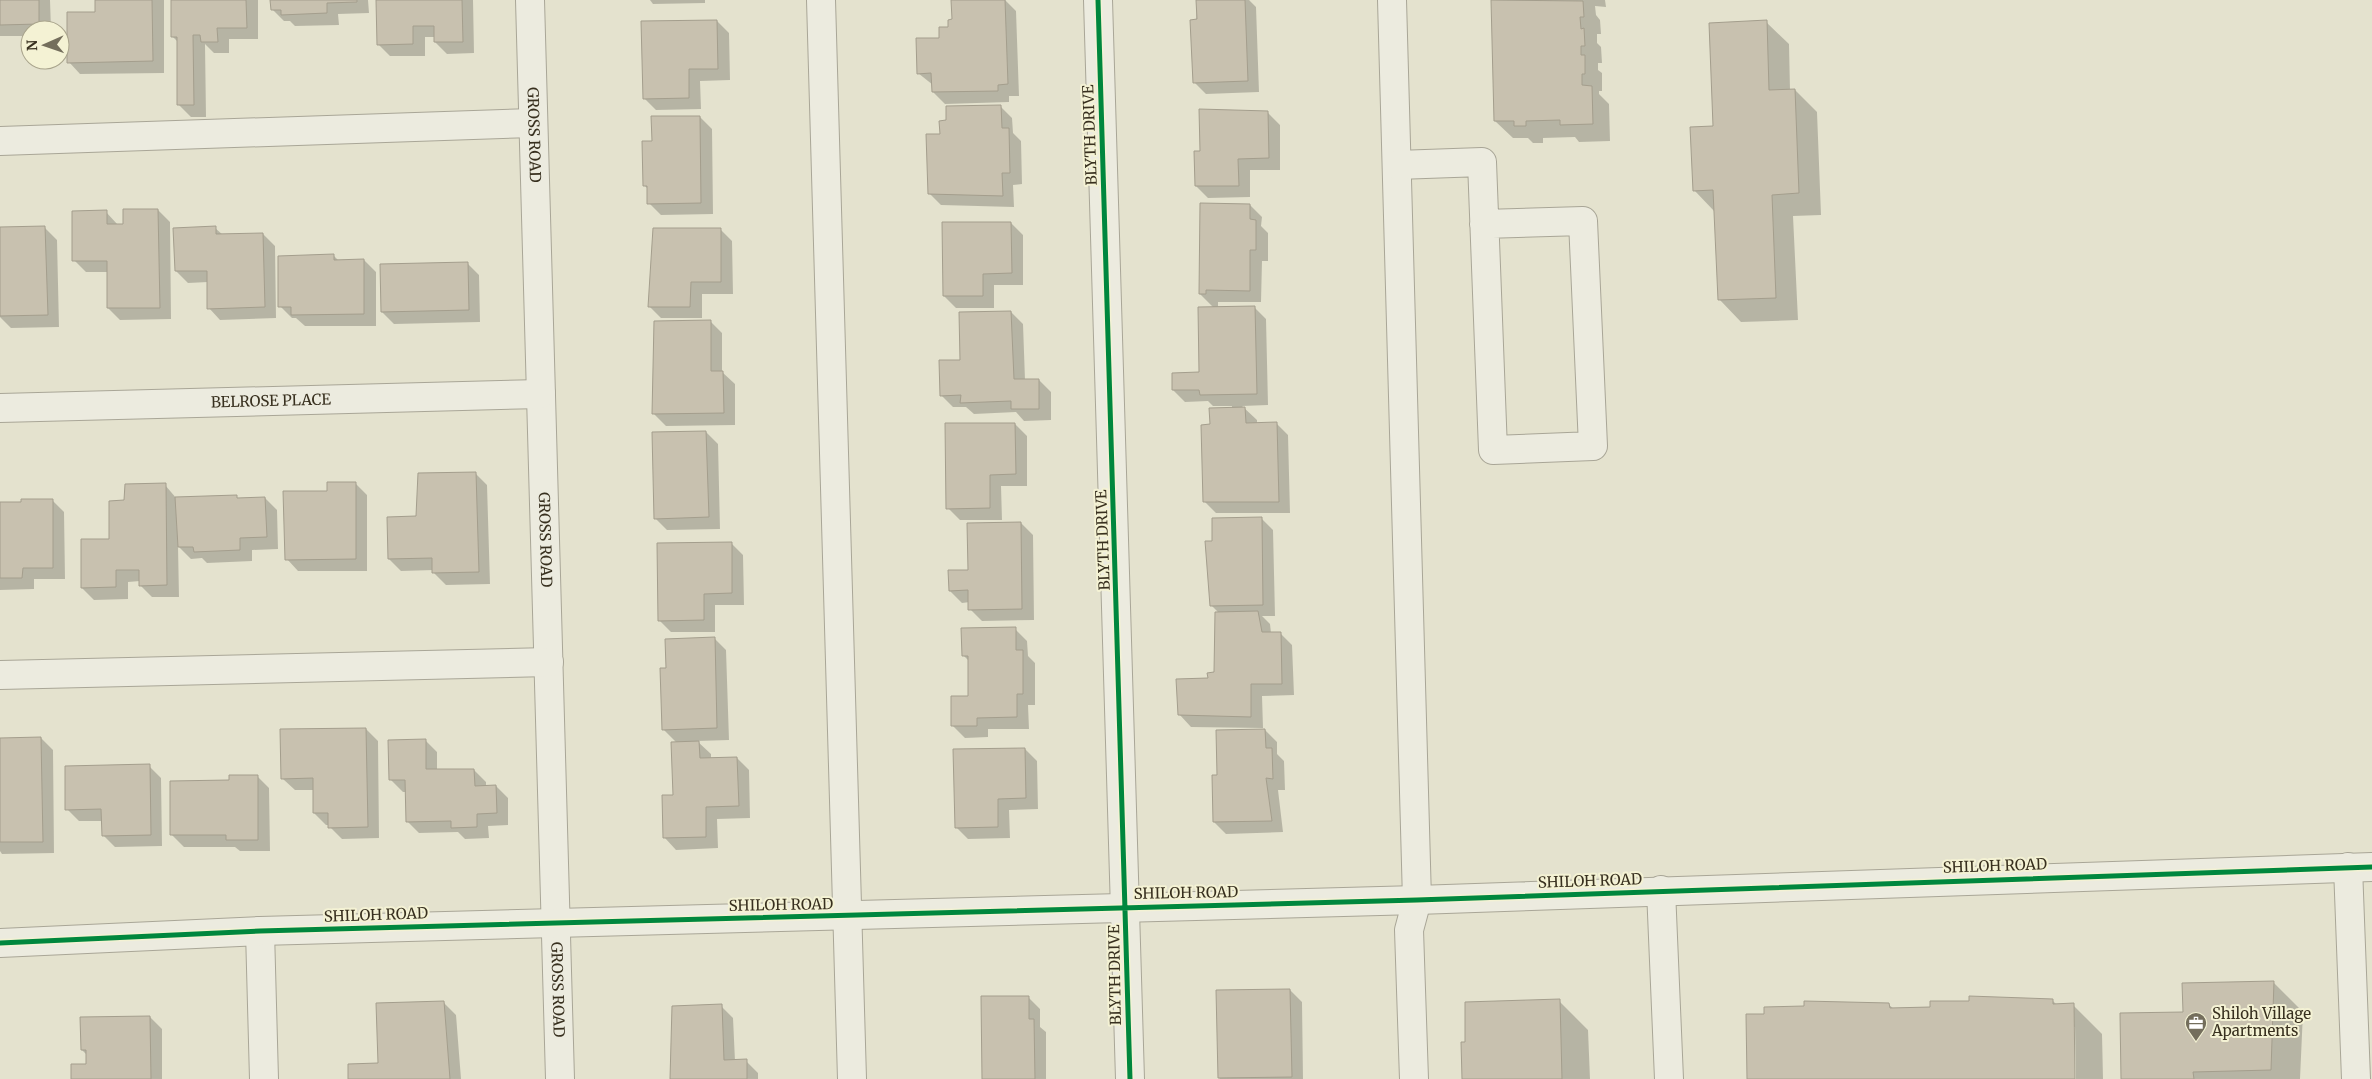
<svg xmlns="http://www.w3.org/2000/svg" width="2372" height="1079" viewBox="0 0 2372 1079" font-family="Merriweather,serif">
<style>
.shadow{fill:#0003}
.building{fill:#c8c1af;stroke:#a49e8d}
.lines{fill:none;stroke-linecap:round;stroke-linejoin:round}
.minor-casing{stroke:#a9a697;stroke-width:30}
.minor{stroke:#ecebdf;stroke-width:28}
.cycleway-casing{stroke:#f4f2d4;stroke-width:8}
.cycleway{stroke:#00873e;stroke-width:5}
.labels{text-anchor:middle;stroke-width:4;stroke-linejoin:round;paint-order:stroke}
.street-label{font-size:15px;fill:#38301f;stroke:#f4f2d4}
.poi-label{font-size:15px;fill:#38301f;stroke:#f4f2d4;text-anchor:start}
</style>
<rect width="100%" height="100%" fill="#e4e2ce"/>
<!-- shadow -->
<path class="shadow" d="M 0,0 L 50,0 L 51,30 L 30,30 L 30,36 L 0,36 Z
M 96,0 L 164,0 L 164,73 L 80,74 L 69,62 L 96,13 Z
M 172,0 L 258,0 L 258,39 L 229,39 L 229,53 L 214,53 L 205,44 L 206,117 L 191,117 L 179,105 L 178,42 L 172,36 Z
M 271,0 L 368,0 L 369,13 L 338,14 L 339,25 L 295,26 L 290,21 L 284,21 L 272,9 Z
M 377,0 L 473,0 L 474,53 L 447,54 L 435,42 L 435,37 L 425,37 L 425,56 L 390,56 L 378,44 Z
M 650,0 L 705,0 L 705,3 L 653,4 Z
M 975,0 L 1005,0 L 1016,11 L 1019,96 L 1009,96 L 1009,102 L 945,104 L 933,92 L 933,85 L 918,73 L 949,28 Z
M 1197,0 L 1249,0 L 1256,7 L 1259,92 L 1206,94 L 1194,82 Z
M 1492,0 L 1605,0 L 1606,7 L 1595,6 L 1596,15 L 1600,20 L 1601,34 L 1597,34 L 1597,43 L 1601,47 L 1602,63 L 1598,63 L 1598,70 L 1602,73 L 1602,91 L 1599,91 L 1599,94 L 1609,104 L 1610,141 L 1579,142 L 1575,137 L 1543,138 L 1543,143 L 1533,143 L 1528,138 L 1513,138 L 1495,121 Z
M 717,21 L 729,33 L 730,80 L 700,81 L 701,109 L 656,110 L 644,98 Z
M 1766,22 L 1789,44 L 1790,90 L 1795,90 L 1817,112 L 1821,215 L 1793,216 L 1798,320 L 1741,322 L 1719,299 L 1715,212 L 1694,190 L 1714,128 Z
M 1000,106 L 1012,118 L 1013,133 L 1021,141 L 1022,184 L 1013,185 L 1014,207 L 941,205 L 929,193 L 941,135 Z
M 1268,113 L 1280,125 L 1280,170 L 1250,170 L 1250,197 L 1208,198 L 1196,186 L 1201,152 Z
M 700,117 L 712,129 L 713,214 L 661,215 L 649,203 L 649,190 L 644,185 L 653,142 Z
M 1250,205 L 1262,217 L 1261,226 L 1268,233 L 1268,261 L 1262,261 L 1261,302 L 1218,302 L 1218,308 L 1254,307 L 1266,319 L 1268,405 L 1242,406 L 1257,420 L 1257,424 L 1276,423 L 1288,435 L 1290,513 L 1216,513 L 1204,501 L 1211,426 L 1232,408 L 1232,406 L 1213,406 L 1208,401 L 1185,402 L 1173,390 L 1201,373 L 1214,308 L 1200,294 Z
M 158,210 L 170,222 L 171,319 L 120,320 L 108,308 L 108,272 L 86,272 L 74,260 L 106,212 L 118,225 L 124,225 Z
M 1011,223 L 1023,235 L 1023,285 L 994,285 L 994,308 L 956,308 L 944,296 Z
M 45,228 L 57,240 L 59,327 L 11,328 L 0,317 L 0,243 Z
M 215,228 L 223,235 L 263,234 L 275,246 L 276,318 L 220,320 L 209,308 L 208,282 L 188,283 L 176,271 Z
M 720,229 L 732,241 L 733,294 L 702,294 L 702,318 L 661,318 L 649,306 Z
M 334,256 L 339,261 L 364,260 L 376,272 L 376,326 L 305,326 L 296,318 L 292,318 L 280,306 Z
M 467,263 L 479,275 L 480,322 L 394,324 L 382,312 Z
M 1011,312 L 1023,324 L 1025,380 L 1039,380 L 1051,392 L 1051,420 L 1024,421 L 1016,412 L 974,414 L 966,407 L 953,407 L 941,395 L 962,361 Z
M 710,321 L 722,333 L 722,372 L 735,384 L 735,425 L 666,426 L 654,414 Z
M 1015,424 L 1027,436 L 1027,486 L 1001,486 L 1002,520 L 960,520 L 948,508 Z
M 706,432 L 718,444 L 720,529 L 667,530 L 655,518 Z
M 475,473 L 487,485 L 490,584 L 446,585 L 434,573 L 434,570 L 401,571 L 389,559 L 418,518 Z
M 355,483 L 367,495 L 367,571 L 298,571 L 287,559 L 328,492 Z
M 165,485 L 177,499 L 236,497 L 239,499 L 265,498 L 277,510 L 278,549 L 252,550 L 252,561 L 207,563 L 202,558 L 191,559 L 178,546 L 179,597 L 152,597 L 140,585 L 140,581 L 128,582 L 128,599 L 94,600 L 82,588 L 111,540 L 126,502 Z
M 52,500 L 64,512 L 65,579 L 34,579 L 34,589 L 0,590 L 0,503 Z
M 1261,518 L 1273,530 L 1275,616 L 1262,616 L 1270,624 L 1271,633 L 1280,633 L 1292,645 L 1294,695 L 1262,696 L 1263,728 L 1191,727 L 1179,714 L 1216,674 L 1219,613 L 1211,605 L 1213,542 Z
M 1021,523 L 1033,535 L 1034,620 L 982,621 L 970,609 L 970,602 L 962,603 L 950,591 Z
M 731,543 L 743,555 L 744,605 L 715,605 L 715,632 L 671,632 L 659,620 Z
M 1015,629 L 1027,641 L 1028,656 L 1035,663 L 1035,705 L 1028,705 L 1029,729 L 988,729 L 988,737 L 965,738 L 953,726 L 969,697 L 969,661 L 963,655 Z
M 714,638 L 726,650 L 729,740 L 697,741 L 711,754 L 711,759 L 737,758 L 749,770 L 750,818 L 717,819 L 718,848 L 676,850 L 665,838 L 674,796 L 677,743 L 663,729 L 668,669 Z
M 366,729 L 378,741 L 379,838 L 342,839 L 330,827 L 330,825 L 326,825 L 314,813 L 314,790 L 295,790 L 283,779 Z
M 1265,730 L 1277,742 L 1277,754 L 1284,761 L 1285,790 L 1278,790 L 1283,832 L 1226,834 L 1214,822 L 1219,776 Z
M 41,738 L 53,750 L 54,853 L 2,854 L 0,851 L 0,739 Z
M 425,740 L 437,752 L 437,770 L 474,770 L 486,782 L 486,787 L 496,786 L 508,798 L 508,825 L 488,826 L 489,838 L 465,839 L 458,832 L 419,833 L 407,821 L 406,792 L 403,792 L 391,780 Z
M 1025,749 L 1037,761 L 1038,809 L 1009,810 L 1010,838 L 968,839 L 956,827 Z
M 149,766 L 161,778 L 162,846 L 115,847 L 103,835 L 103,821 L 79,821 L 67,809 Z
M 257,776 L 269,788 L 270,851 L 240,851 L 235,847 L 184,847 L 172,835 L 230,782 Z
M 2274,983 L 2303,1012 L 2300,1079 L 2122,1079 L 2184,1013 Z
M 1290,990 L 1302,1002 L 1303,1079 L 1220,1079 L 1219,1078 Z
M 1028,997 L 1040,1009 L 1040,1027 L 1046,1032 L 1046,1079 L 983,1079 Z
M 2052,1000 L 2057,1005 L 2073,1005 L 2102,1034 L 2103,1079 L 2076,1079 L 2075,1027 L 2073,1027 L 2074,1079 L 1748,1079 L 1889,1005 L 1894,1009 Z
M 1559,1001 L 1588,1030 L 1590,1079 L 1463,1079 L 1467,1043 Z
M 444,1003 L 456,1015 L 461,1079 L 349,1079 L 379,1064 Z
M 721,1006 L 733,1018 L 735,1061 L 746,1061 L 758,1073 L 758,1079 L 672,1079 Z
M 150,1017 L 162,1029 L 162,1079 L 73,1079 L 88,1065 L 87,1055 L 82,1050 Z"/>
<!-- building -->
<path class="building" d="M 0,0 L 39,0 L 39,24 L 0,25 Z
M 95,0 L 152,0 L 153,61 L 67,63 L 67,12 L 95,12 Z
M 171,0 L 246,0 L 247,28 L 217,28 L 218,42 L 201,42 L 200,35 L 193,35 L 194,105 L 177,105 L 177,37 L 171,37 Z
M 270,0 L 357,0 L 357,2 L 327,3 L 327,13 L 281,15 L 281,10 L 271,10 Z
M 376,0 L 462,0 L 463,42 L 434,42 L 434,26 L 413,26 L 413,44 L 377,45 Z
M 951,0 L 1005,0 L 1008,84 L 998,85 L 998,91 L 932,92 L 931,73 L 917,74 L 916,38 L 939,38 L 939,27 L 948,27 L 948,20 L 952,19 Z
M 1196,0 L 1245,0 L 1248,81 L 1193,83 L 1190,20 L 1197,19 Z
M 1491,0 L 1583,1 L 1584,17 L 1580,17 L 1581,29 L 1584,28 L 1585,46 L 1581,46 L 1581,55 L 1585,55 L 1585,74 L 1582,74 L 1582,85 L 1592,86 L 1593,124 L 1560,125 L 1560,120 L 1526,121 L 1526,126 L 1514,126 L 1514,121 L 1494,121 Z
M 717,20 L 718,69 L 689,69 L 689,98 L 643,99 L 641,21 Z
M 1767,20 L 1769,90 L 1795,89 L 1799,193 L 1772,195 L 1776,298 L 1718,300 L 1713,190 L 1693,191 L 1690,127 L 1713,126 L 1709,23 Z
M 1001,105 L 1002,128 L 1009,128 L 1010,173 L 1002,173 L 1003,196 L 928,194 L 926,134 L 940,134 L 939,121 L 946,120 L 946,106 Z
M 1199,109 L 1268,111 L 1269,158 L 1238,159 L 1239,186 L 1195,186 L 1194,151 L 1200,151 Z
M 651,116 L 700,116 L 701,203 L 647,204 L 647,186 L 643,186 L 642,141 L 652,141 Z
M 1200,203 L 1250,204 L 1250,219 L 1256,220 L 1256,250 L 1250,250 L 1250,291 L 1206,290 L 1206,294 L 1199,294 Z
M 123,209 L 158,209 L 160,308 L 107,308 L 107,261 L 72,261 L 72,211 L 107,210 L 107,224 L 123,224 Z
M 942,222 L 1011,222 L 1012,273 L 983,274 L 983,296 L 943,296 Z
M 45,226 L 48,315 L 0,316 L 0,227 Z
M 216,226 L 216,234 L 263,233 L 265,307 L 207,309 L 207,271 L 175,271 L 173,228 Z
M 653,228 L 721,228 L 721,282 L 691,282 L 690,307 L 648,307 Z
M 334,254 L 334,260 L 364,259 L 364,314 L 291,315 L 291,307 L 278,307 L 278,256 Z
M 468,262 L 469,310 L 381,312 L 380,264 Z
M 1255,306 L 1257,394 L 1200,395 L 1199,390 L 1172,390 L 1172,373 L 1199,372 L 1198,307 Z
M 1011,311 L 1014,379 L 1039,379 L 1039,409 L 1011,409 L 1011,401 L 960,403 L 961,395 L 940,396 L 939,360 L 960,360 L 959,312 Z
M 711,320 L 711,371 L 723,371 L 724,413 L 652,414 L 654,321 Z
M 1245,407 L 1246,423 L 1277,422 L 1279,502 L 1203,502 L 1201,425 L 1210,424 L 1209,408 Z
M 945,423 L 1015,423 L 1016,474 L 990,475 L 990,508 L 946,509 Z
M 706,431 L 709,517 L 654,519 L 652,432 Z
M 476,472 L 479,572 L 432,573 L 432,558 L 388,559 L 387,517 L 416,516 L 418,473 Z
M 327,482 L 356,482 L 356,559 L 285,560 L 283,491 L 327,491 Z
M 166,483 L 167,585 L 139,586 L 139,570 L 116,570 L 116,587 L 81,588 L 81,539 L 109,539 L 109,501 L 124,500 L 125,484 Z
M 237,495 L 237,498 L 265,497 L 267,537 L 240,538 L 240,550 L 194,552 L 193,547 L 178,547 L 175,497 Z
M 21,499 L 53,499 L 53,568 L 23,568 L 22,578 L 0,578 L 0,502 L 21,502 Z
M 1262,517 L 1263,605 L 1210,606 L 1205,541 L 1212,541 L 1212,518 Z
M 1021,522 L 1022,609 L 968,610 L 968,590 L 949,591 L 948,570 L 968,570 L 967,523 Z
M 732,542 L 732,593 L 704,594 L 704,620 L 658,621 L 657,543 Z
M 1258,611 L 1262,632 L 1281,632 L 1282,684 L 1251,684 L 1251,717 L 1178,715 L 1176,679 L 1208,678 L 1207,673 L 1214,672 L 1215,612 Z
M 1016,627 L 1016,650 L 1023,650 L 1023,694 L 1017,694 L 1017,717 L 977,718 L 977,726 L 951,726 L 951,696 L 968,696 L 968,656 L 962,656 L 961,628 Z
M 715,637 L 717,728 L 662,730 L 660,668 L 666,668 L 665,639 Z
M 366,728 L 368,827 L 328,828 L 328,813 L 313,813 L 313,778 L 281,779 L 280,729 Z
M 1265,729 L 1266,748 L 1272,748 L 1273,779 L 1266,778 L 1272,821 L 1213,822 L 1212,775 L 1217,775 L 1216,730 Z
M 41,737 L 43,842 L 0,842 L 0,738 Z
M 426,739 L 426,769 L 474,769 L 475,786 L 496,785 L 497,813 L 477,814 L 477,827 L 451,828 L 451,821 L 406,822 L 405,780 L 389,780 L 388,740 Z
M 699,741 L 700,758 L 737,757 L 739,806 L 706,807 L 706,837 L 663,838 L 662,795 L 673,795 L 671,742 Z
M 1025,748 L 1026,798 L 998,799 L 998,827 L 955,828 L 953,749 Z
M 150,764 L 151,835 L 102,836 L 101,809 L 65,810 L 65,766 Z
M 229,775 L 258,775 L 258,840 L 226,840 L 226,835 L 170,835 L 170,781 L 229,780 Z
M 2274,981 L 2271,1070 L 2193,1072 L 2194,1079 L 2121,1079 L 2120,1013 L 2183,1012 L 2182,983 Z
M 1290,989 L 1292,1077 L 1218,1078 L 1216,990 Z
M 981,996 L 1029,996 L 1029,1019 L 1034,1019 L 1035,1079 L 982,1079 Z
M 1969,996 L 2053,999 L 2053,1004 L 2074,1003 L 2075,1079 L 1747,1079 L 1746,1014 L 1764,1014 L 1764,1007 L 1804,1006 L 1804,1001 L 1889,1003 L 1890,1008 L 1930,1007 L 1930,1001 L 1969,1001 Z
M 1560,999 L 1562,1079 L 1462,1079 L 1461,1042 L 1465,1042 L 1465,1002 Z
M 444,1001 L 450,1079 L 348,1079 L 348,1064 L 378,1063 L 376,1003 Z
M 722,1004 L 724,1060 L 747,1059 L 747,1079 L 670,1079 L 672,1006 Z
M 150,1016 L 151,1079 L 71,1079 L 71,1064 L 86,1064 L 86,1050 L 81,1050 L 80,1017 Z"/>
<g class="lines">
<!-- minor casing -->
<g class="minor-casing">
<g id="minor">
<path id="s1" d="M 530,0 L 560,1079"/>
<path d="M 821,0 L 852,1079"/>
<path d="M 1098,0 L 1130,1079"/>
<path d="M 1392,0 L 1417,900 L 1409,930 L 1414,1079"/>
<path d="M 0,141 L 533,123"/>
<path d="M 1397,165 L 1482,162 L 1493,450 L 1593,446 L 1583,221 L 1484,224"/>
<path id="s2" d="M 0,408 L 541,394"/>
<path d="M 0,675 L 549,662"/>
<path d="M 2348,867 L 2356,1079"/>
<path d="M 1661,890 L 1669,1079"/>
<path d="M 260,931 L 264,1079"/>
<path d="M 0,943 L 260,931 L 1417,900 L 2372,867"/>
</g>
</g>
<!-- minor -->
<use href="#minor" class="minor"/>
<!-- cycleway casing -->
<g class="cycleway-casing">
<path id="cycleway" d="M 1098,0 L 1130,1079
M 0,943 L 260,931 L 1417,900 L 2372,867"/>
</g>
<!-- cycleway -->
<use href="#cycleway" class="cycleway"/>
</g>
<!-- icons -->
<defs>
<g id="office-pin" transform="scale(1.125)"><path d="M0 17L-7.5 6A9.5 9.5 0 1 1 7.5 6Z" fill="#746e5c" stroke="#f4f2d4"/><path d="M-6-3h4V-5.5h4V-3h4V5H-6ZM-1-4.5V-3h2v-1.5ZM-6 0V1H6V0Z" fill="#fff"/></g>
</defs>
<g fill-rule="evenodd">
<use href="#office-pin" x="2196" y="1023"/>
</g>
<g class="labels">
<!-- street labels -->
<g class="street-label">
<text dy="5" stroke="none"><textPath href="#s1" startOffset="135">GROSS ROAD</textPath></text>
<text transform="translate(1090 135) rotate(-92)" y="5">BLYTH DRIVE</text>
<text dy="5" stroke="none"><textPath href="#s2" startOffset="271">BELROSE PLACE</textPath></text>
<text dy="5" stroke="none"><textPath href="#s1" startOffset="540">GROSS ROAD</textPath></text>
<text transform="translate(1103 540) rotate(-92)" y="5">BLYTH DRIVE</text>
<text transform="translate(1995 866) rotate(-2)" y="5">SHILOH ROAD</text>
<text transform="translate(1590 881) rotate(-2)" y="5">SHILOH ROAD</text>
<text transform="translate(1186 893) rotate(-1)" y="5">SHILOH ROAD</text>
<text transform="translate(781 905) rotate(-1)" y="5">SHILOH ROAD</text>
<text transform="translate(376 915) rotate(-2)" y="5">SHILOH ROAD</text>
<text transform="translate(1115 975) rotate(-91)" y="5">BLYTH DRIVE</text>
<text dy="5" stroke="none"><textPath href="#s1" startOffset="990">GROSS ROAD</textPath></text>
</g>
<!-- poi labels -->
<g class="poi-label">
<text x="2212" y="1019">Shiloh Village<tspan x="2212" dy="17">Apartments</tspan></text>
</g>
</g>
<!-- north arrow -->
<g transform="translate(45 45) rotate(268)"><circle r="24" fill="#f4f2d4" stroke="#a9a48c"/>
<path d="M0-4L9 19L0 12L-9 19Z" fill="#746e5c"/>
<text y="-8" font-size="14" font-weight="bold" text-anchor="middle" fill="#38301f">N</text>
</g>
</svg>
